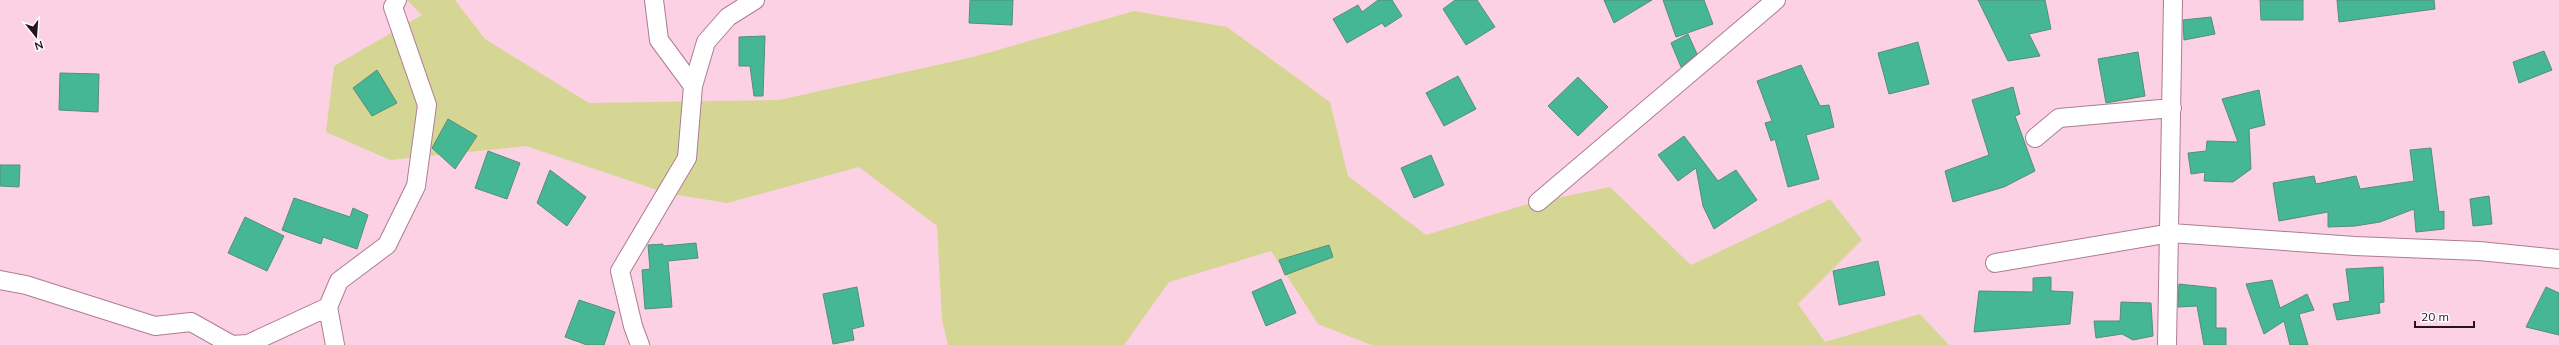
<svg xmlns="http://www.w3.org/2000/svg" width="2559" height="345" viewBox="0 0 2559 345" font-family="Mulish,sans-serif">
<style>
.green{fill:#d5d693}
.building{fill:#45b793;stroke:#568e7a}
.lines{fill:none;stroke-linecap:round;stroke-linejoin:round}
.minor-casing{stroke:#ad7c93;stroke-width:20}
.minor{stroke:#fff;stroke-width:18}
</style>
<rect width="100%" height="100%" fill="#fcd1e4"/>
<!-- green -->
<path class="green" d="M 407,0 L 455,0 L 485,39 L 589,103 L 779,100 L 973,57 L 1134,11 L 1227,27 L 1330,102 L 1348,176 L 1426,235 L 1528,204 L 1610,187 L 1691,265 L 1830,199 L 1862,240 L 1798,304 L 1825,342 L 1920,314 L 1949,345 L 1371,345 L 1318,324 L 1271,251 L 1169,282 L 1124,345 L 948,345 L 942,320 L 937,226 L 859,167 L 727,203 L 666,193 L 526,146 L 390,160 L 326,132 L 334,66 L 422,15 Z"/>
<!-- building -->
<path class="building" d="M 970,0 L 1013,0 L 1012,25 L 969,23 Z
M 1378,0 L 1392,0 L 1402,16 L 1385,27 L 1382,23 L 1347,43 L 1333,19 L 1358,5 L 1362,12 Z
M 1455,0 L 1477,0 L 1495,27 L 1466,45 L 1443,9 Z
M 1604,0 L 1652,0 L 1614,23 Z
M 1663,0 L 1704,0 L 1713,24 L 1676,37 Z
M 1978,0 L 2045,0 L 2051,29 L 2029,34 L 2040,56 L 2008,61 Z
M 2260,0 L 2303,0 L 2303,20 L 2261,20 Z
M 2337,0 L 2434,0 L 2435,9 L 2339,22 Z
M 2211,17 L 2215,34 L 2184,40 L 2183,20 Z
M 1688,34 L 1697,54 L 1681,67 L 1671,43 Z
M 765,36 L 763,96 L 754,96 L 750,66 L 739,66 L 739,37 Z
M 1918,42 L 1929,84 L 1889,94 L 1878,53 Z
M 2544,51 L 2552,70 L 2519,83 L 2513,62 Z
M 2138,52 L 2145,96 L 2106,103 L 2098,59 Z
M 1801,65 L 1820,106 L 1829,105 L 1834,127 L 1806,135 L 1819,179 L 1788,187 L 1775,139 L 1771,141 L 1765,123 L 1772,121 L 1757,81 Z
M 377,70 L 397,103 L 372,116 L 353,88 Z
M 60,73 L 99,74 L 98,112 L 59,110 Z
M 1458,76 L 1476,109 L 1444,126 L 1426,93 Z
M 1578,77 L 1608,107 L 1578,136 L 1548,106 Z
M 2013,87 L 2020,114 L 2015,116 L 2035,171 L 2004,187 L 1953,202 L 1945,171 L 1989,155 L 1972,100 Z
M 2259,90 L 2265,125 L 2249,129 L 2251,169 L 2233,182 L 2204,181 L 2205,172 L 2191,174 L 2188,153 L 2206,151 L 2207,141 L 2238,142 L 2222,99 Z
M 448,119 L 477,136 L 455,169 L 432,148 Z
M 1684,136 L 1718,181 L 1736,170 L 1757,200 L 1714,229 L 1703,206 L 1696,168 L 1678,181 L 1658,155 Z
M 2431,148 L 2439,212 L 2444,211 L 2444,229 L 2416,232 L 2414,209 L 2380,222 L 2355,226 L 2328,227 L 2328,212 L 2279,221 L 2273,183 L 2314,176 L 2316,184 L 2356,176 L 2360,189 L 2414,181 L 2410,150 Z
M 488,151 L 520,163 L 507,199 L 475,188 Z
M 1431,155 L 1444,185 L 1414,198 L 1401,168 Z
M 0,165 L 20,165 L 19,187 L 0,186 Z
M 550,170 L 586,197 L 567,226 L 537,203 Z
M 2489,196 L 2492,224 L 2473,226 L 2470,199 Z
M 294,198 L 350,217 L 353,208 L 368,215 L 357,249 L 323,237 L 321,244 L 282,230 Z
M 245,217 L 284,236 L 267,271 L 228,253 Z
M 696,243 L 698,258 L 668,261 L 672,307 L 645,309 L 642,270 L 650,269 L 648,245 L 663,244 L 663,246 Z
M 1329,245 L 1333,257 L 1285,275 L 1279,260 Z
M 1878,261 L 1885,295 L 1839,305 L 1833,271 Z
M 2383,267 L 2384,302 L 2379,303 L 2380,313 L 2337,320 L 2333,304 L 2350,301 L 2346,269 Z
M 2051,277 L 2051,291 L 2073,292 L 2070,324 L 1974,332 L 1979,291 L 2033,292 L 2033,278 Z
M 1281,279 L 1296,313 L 1266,326 L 1252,292 Z
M 2272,280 L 2280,308 L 2307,294 L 2314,310 L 2299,314 L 2308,345 L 2290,345 L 2284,321 L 2264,334 L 2246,284 Z
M 2179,284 L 2216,288 L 2216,328 L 2226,328 L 2226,345 L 2204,345 L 2197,306 L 2178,307 Z
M 857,287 L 864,326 L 852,329 L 854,340 L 833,344 L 823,294 Z
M 2546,287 L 2559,293 L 2559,335 L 2526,327 Z
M 579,300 L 615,312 L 604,345 L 587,345 L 565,337 Z
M 2121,302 L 2151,303 L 2153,336 L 2133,340 L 2122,334 L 2096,338 L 2094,321 L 2120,321 Z"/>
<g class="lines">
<!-- minor casing -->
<g class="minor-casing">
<path id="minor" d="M 693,86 L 706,42 L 728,17 L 755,0
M 2035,138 L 2059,118 L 2172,108
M 1538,202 L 1776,0
M 1995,263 L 2171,233 L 2355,246 L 2479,251 L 2559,259
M 0,280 L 26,285 L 155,326 L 191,322 L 232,345 L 248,344 L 328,307
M 335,345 L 328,307 L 339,281 L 387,245 L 416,186 L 427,105 L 393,7 L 397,0
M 640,345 L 633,326 L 620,271 L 687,158 L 693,86 L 659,40 L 654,0
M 2167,345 L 2173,0"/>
</g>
<!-- minor -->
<use href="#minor" class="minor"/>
</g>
<!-- north arrow -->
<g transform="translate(36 36) rotate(163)" stroke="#ffffff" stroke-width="3" paint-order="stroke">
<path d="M0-3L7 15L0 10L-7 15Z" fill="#27141d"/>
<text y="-6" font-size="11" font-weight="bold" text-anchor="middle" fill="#27141d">N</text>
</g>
<!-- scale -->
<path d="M2415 321v6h59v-6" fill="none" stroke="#27141d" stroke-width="2"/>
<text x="2421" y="321" font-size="12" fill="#27141d" stroke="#ffffff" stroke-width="3" paint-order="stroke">20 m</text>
</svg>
